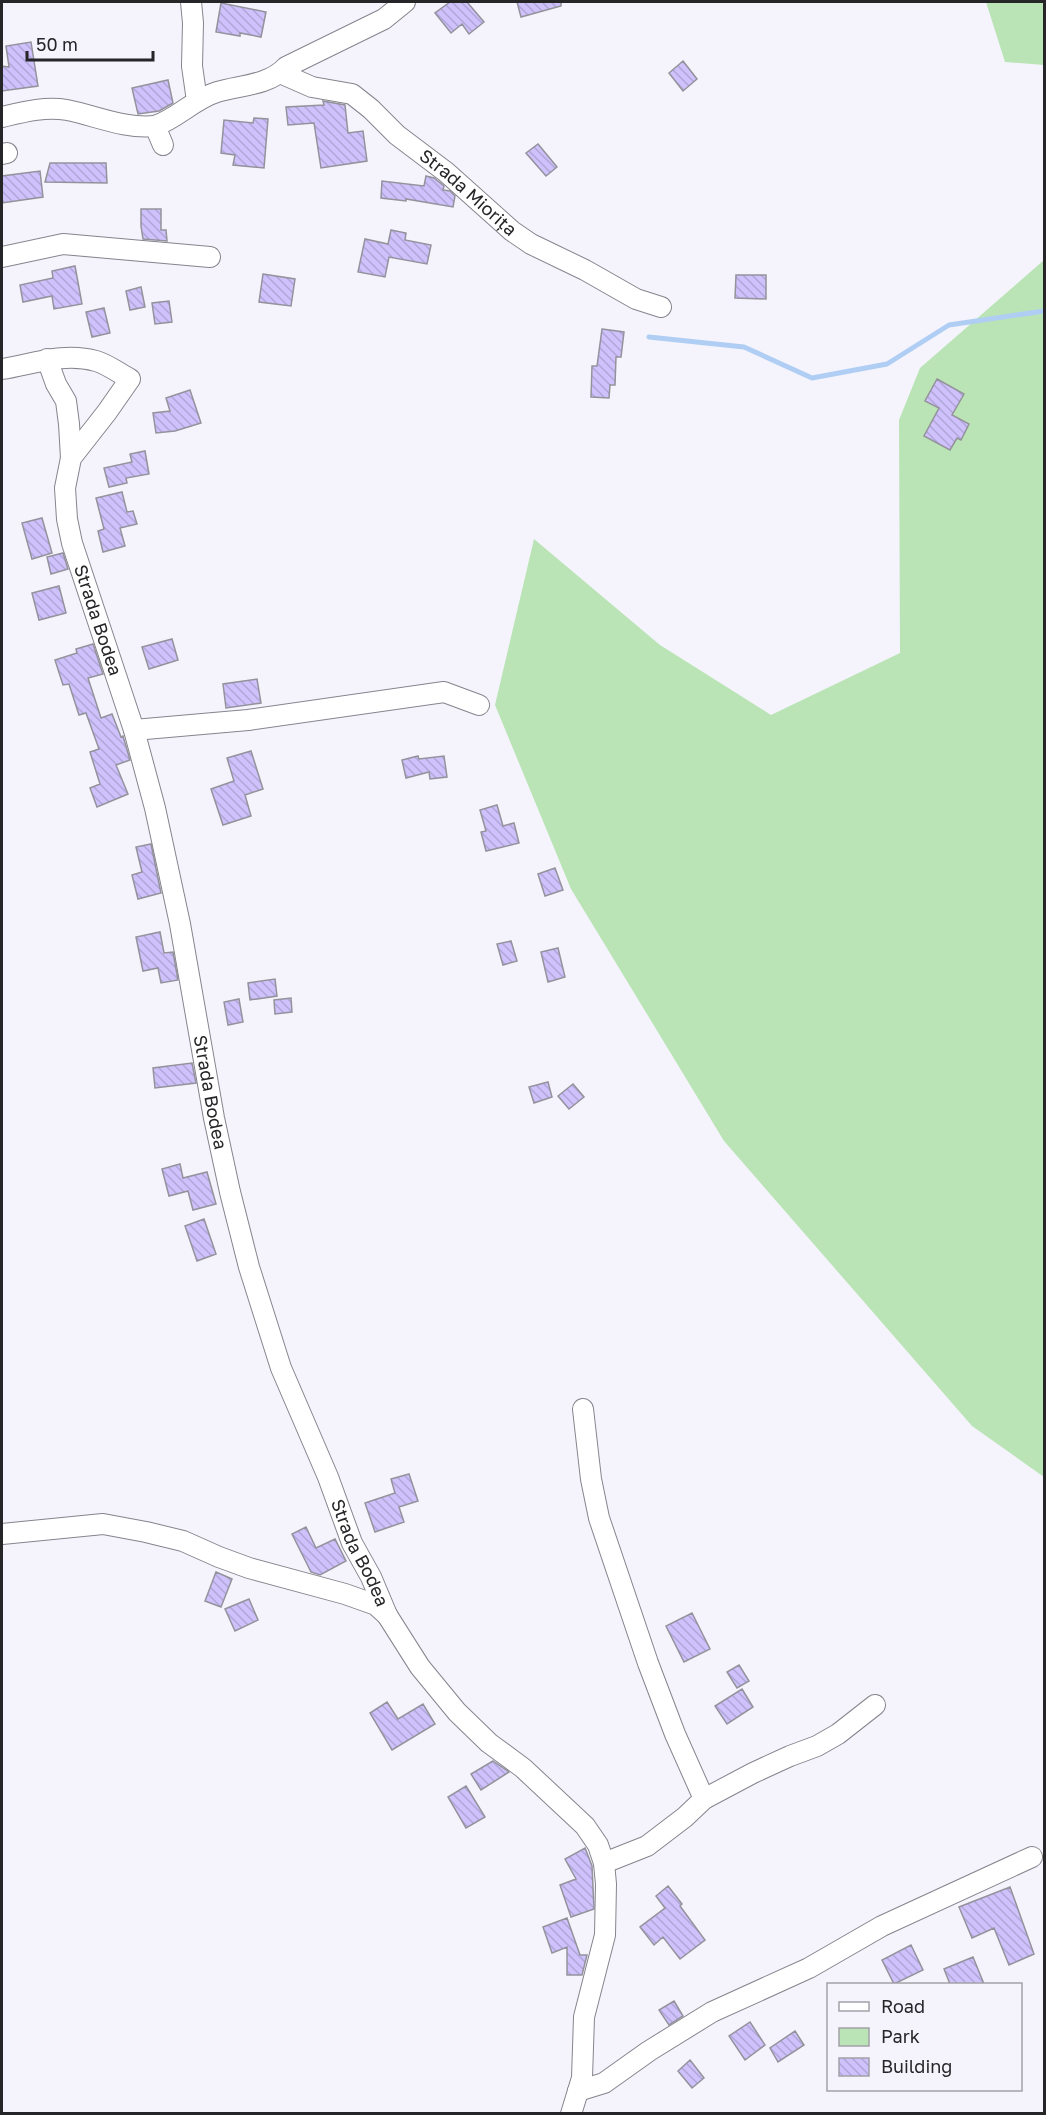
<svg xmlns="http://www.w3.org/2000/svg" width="1046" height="2115" viewBox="0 0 1046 2115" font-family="'Golos Text',sans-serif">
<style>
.green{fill:#bae4b5}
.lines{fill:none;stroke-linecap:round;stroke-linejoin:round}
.stream{stroke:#b0cef4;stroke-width:5}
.building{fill:url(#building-back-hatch);stroke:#94929b;stroke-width:1.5}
.street-casing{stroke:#86848d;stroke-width:22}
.street{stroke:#fff;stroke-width:20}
.labels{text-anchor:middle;stroke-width:4.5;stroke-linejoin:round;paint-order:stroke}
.street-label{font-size:18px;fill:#262528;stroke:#f5f4fd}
</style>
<defs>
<pattern id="building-back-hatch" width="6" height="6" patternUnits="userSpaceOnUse" patternTransform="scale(1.5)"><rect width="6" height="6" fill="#cec1fc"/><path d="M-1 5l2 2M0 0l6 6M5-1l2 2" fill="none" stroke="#b1a6d8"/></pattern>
</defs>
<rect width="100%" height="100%" fill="#f5f4fd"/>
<!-- green -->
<path class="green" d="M 986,2 L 1044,2 L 1044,65 L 1005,62 Z
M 1044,260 L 1044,1477 L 972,1426 L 724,1141 L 571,889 L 495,705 L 534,539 L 660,645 L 771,715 L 900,653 L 899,420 L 920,368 Z"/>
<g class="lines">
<!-- stream -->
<path class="stream" d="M 649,337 L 744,347 L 812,378 L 887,364 L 949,325 L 1044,311"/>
</g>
<!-- building -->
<path class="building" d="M 450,2 L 467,2 L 484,22 L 469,34 L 462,24 L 451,33 L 435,13 Z
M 517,2 L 561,2 L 561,6 L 521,17 Z
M 221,3 L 266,12 L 261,37 L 240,33 L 240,36 L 216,32 Z
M 31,42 L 38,86 L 2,91 L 2,66 L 9,67 L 6,46 Z
M 683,61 L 697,79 L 683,91 L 669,73 Z
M 168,80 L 173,103 L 159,111 L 138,114 L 132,88 Z
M 323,101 L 345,105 L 348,133 L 363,131 L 367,161 L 321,168 L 314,123 L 288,125 L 286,107 L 324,105 Z
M 254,118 L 268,119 L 264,168 L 233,165 L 235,155 L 221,153 L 224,120 L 253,123 Z
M 538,144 L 557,167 L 546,176 L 526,153 Z
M 50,163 L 106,163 L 107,183 L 45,182 Z
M 40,171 L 43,197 L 2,203 L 2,176 Z
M 426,176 L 434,178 L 444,186 L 443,190 L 450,191 L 455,196 L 453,207 L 406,199 L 406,201 L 381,198 L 382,181 L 424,186 Z
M 141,209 L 161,209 L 161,230 L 166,230 L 167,241 L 143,239 L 141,226 Z
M 391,230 L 406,233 L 405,240 L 431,245 L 427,264 L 389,257 L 385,277 L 358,272 L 365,239 L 388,244 Z
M 75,266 L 82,304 L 54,309 L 52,296 L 23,302 L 20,285 L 53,278 L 52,271 Z
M 263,274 L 295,279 L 291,306 L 259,302 Z
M 736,275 L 766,275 L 766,299 L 735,298 Z
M 141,287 L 145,307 L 130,310 L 126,291 Z
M 169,301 L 172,322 L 155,324 L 152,303 Z
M 104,308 L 110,333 L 92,337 L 86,312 Z
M 602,329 L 624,332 L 621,357 L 616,357 L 615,385 L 610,385 L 609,398 L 591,397 L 592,366 L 597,366 Z
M 937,379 L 964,394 L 952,415 L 969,424 L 961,440 L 957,438 L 950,450 L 924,436 L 939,408 L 925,401 Z
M 190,390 L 201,423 L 175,431 L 156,433 L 153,413 L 170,411 L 166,398 Z
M 145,451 L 149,474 L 126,478 L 127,483 L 109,487 L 104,468 L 132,462 L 130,454 Z
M 122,492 L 127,512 L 133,511 L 137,524 L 120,528 L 125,546 L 103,552 L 98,531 L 104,529 L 96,498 Z
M 42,518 L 52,553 L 32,559 L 22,523 Z
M 63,553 L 68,569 L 51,574 L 47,557 Z
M 59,586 L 66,613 L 39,620 L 32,593 Z
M 172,639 L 178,660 L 149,669 L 142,647 Z
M 93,644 L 103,674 L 88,678 L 101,718 L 112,714 L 121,737 L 123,736 L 130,760 L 116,765 L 128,794 L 97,807 L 90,788 L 100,784 L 90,752 L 99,749 L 86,713 L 79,715 L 69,684 L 63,685 L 55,660 L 77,653 L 76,649 Z
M 257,679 L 261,703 L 226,708 L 223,684 Z
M 251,751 L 263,789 L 245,795 L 251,816 L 223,825 L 211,789 L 234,781 L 227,758 Z
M 418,756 L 419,759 L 444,756 L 447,777 L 430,779 L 429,772 L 406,778 L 402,760 Z
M 497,805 L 503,826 L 514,823 L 519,843 L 486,851 L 481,832 L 486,831 L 480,810 Z
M 151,844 L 161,893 L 138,899 L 132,875 L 142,872 L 136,847 Z
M 555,868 L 563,890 L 545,896 L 538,874 Z
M 160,932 L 164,953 L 173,952 L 178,980 L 161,983 L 158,968 L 143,971 L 136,937 Z
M 511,941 L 517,961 L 503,965 L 497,944 Z
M 558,948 L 565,977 L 548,982 L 541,952 Z
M 275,979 L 277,996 L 250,1000 L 248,983 Z
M 291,998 L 292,1012 L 275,1014 L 274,1000 Z
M 239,999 L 243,1022 L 228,1025 L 224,1002 Z
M 192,1063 L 196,1083 L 155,1088 L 153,1068 Z
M 548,1082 L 552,1097 L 534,1103 L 529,1087 Z
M 573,1084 L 584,1097 L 569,1109 L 558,1096 Z
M 180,1164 L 183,1178 L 207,1172 L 216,1204 L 193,1210 L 188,1191 L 169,1196 L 162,1169 Z
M 204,1219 L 216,1254 L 197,1261 L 185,1226 Z
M 409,1474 L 418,1501 L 399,1507 L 404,1522 L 375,1532 L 365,1503 L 395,1493 L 391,1479 Z
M 306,1527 L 316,1548 L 335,1539 L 346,1561 L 320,1575 L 311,1572 L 292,1534 Z
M 216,1572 L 232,1579 L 221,1607 L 205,1601 Z
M 249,1599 L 258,1620 L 235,1631 L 225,1609 Z
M 692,1613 L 710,1649 L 684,1662 L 666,1626 Z
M 739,1665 L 749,1681 L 737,1688 L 727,1672 Z
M 742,1689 L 753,1707 L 727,1724 L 715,1706 Z
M 387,1702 L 398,1719 L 423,1704 L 435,1724 L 392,1750 L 370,1713 Z
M 493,1761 L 509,1772 L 481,1790 L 471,1774 Z
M 466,1786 L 485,1817 L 466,1828 L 448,1797 Z
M 585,1848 L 592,1866 L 594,1909 L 571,1917 L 560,1885 L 576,1879 L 565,1859 Z
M 668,1886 L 682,1904 L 680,1906 L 705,1940 L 680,1959 L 663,1937 L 654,1945 L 640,1927 L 665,1908 L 656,1896 Z
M 1010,1887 L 1034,1954 L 1009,1965 L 994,1928 L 972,1938 L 959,1907 Z
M 567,1918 L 580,1955 L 587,1955 L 582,1975 L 567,1975 L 567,1947 L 552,1953 L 543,1927 Z
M 911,1945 L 923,1970 L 894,1984 L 882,1960 Z
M 973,1957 L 984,1984 L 950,1984 L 944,1969 Z
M 674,2001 L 683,2016 L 669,2025 L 659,2010 Z
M 750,2022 L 765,2045 L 745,2060 L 729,2036 Z
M 795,2031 L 804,2045 L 778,2062 L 770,2048 Z
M 690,2060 L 704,2078 L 692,2088 L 678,2071 Z"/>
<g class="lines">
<!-- street casing -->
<g class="street-casing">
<g id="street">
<path d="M 191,2 L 193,23 L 192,66 L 197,101"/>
<path id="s1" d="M 280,73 L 312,87 L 352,94 L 371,109 L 397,135 L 446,172 L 512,231 L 531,244 L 585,270 L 636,299 L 661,307"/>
<path d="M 2,117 C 23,112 45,106 67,110 C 97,116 124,129 155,126 C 178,118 194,99 217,92 C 240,85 268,86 286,67 L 384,19 L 405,2"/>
<path d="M 155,126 L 163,145"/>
<path d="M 2,154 L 7,153"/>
<path d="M 2,257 L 63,244 L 210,257"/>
<path d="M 47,359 L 56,384 L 66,401 L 69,424 L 71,458"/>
<path id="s2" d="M 2,369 C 33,364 64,352 96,361 C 107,364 119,373 130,379 L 107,412 L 71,458 L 65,488 L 67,519 L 72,543 L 134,730 L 155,808 L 180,924 L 214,1118 L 230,1192 L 249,1267 L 281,1368 L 328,1477 L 352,1543 L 371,1577 L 387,1615 L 420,1667 L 457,1712 L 489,1743 L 523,1768 L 585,1826 L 598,1845 L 604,1863 L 606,1884 L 605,1935 L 584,2017 L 582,2078 L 571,2114"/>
<path d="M 134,730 L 248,720 L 444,692 L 479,705"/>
<path d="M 583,1409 L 591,1479 L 599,1518 L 648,1663 L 675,1734 L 704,1799"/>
<path d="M 2,1534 L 103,1524 L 146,1532 L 183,1541 L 219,1557 L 249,1568 L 345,1594 L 376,1605 L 387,1615"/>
<path d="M 604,1863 L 647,1846 L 685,1817 L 704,1799 L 753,1773 L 790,1756 L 817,1746 L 838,1734 L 875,1705"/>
<path d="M 578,2091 L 604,2083 L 649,2051 L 712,2012 L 809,1968 L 882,1926 L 1032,1857"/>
</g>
</g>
<!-- street -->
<use href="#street" class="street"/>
</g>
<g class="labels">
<!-- street labels -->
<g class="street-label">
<text dy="6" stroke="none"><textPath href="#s1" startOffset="228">Strada Miorița</textPath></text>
<text dy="6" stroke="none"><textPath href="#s2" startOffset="400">Strada Bodea</textPath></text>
<text dy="6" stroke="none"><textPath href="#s2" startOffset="886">Strada Bodea</textPath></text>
<text dy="6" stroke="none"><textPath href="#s2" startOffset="1372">Strada Bodea</textPath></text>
</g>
</g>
<!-- border -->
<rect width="1046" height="2115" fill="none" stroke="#262528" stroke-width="6"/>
<!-- legend -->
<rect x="827" y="1983" width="195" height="108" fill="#f5f4fd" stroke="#a2a1a8" stroke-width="1.5"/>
<rect x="839" y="2002" width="30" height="9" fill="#ffffff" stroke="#a2a1a8" stroke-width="1.5"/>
<text x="881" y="2013" font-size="18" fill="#262528">Road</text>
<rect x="839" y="2028" width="30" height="18" fill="#bae4b5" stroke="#a2a1a8" stroke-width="1.5"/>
<text x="881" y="2043" font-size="18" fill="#262528">Park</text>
<rect x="839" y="2058" width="30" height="18" fill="url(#building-back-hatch)" stroke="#a2a1a8" stroke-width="1.5"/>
<text x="881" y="2073" font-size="18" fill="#262528">Building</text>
<!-- scale -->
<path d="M27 51v9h126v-9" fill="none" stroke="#262528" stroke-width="3"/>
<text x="36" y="51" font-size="18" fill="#262528" stroke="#f5f4fd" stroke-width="4.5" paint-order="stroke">50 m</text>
</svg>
